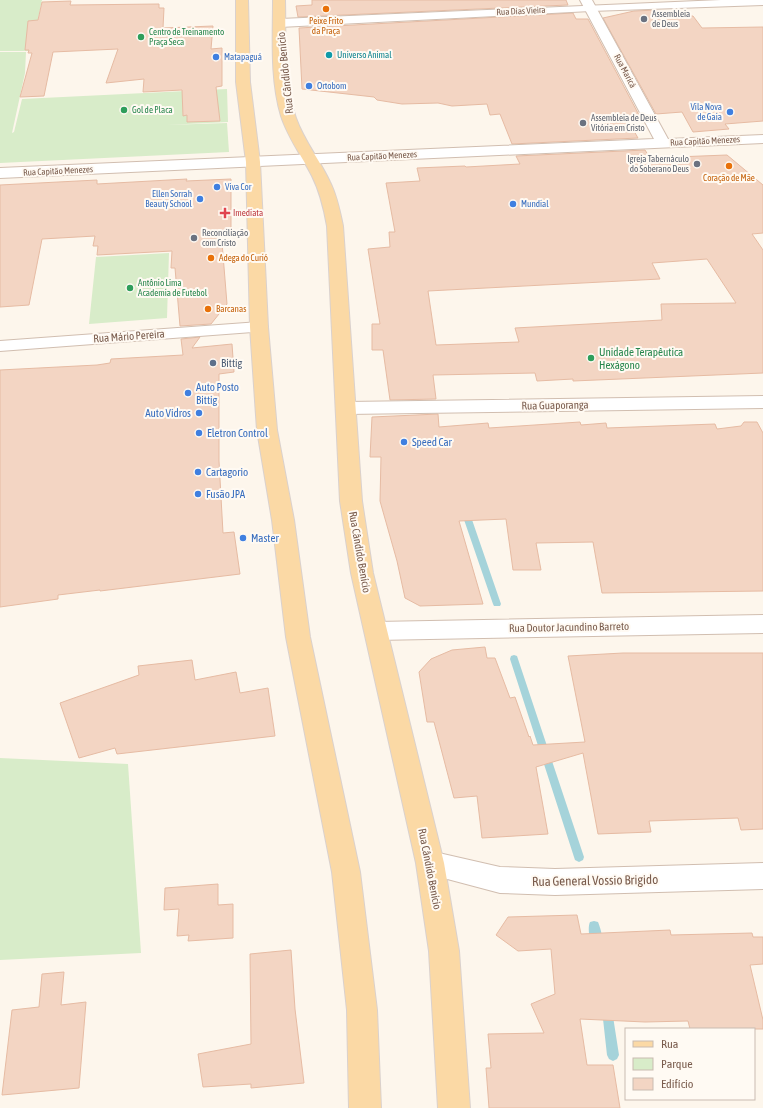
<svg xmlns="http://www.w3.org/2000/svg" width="763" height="1108" viewBox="0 0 763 1108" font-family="'Asap Condensed',sans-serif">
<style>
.green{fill:#d8ecc9}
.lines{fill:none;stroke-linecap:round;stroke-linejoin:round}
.stream{fill:#a5d3da;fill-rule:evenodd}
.building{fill:#f3d5c3;stroke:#e6bba3;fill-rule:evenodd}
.minor-casing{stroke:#d1beb0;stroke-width:2}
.tertiary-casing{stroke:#d1beb0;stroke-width:2}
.primary-casing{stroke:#dad1cd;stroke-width:2}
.minor{fill:#fff;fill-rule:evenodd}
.tertiary{fill:#fff;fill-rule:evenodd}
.primary{fill:#fbd9a5;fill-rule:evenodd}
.food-dot{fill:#e8710a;stroke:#fffaf3;stroke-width:1.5}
.worship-dot{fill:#6b7280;stroke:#fffaf3;stroke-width:1.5}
.leisure-dot{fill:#2e9e5b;stroke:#fffaf3;stroke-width:1.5}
.culture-dot{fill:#0f9aa8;stroke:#fffaf3;stroke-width:1.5}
.shop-dot{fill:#3f7fe0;stroke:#fffaf3;stroke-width:1.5}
.health-dot{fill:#e0444e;stroke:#fffaf3;stroke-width:1.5}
.service-dot{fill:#5c6f8a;stroke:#fffaf3;stroke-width:1.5}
.labels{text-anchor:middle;stroke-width:4;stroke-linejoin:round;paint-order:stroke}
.far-street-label{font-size:9px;fill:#7a5c4d;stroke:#fffaf3}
.far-worship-label{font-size:9px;fill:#5b616d;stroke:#fffaf3;text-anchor:start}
.far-food-label{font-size:9px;fill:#c56008;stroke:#fffaf3}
.far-leisure-label{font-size:9px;fill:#27864d;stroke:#fffaf3;text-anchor:start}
.far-culture-label{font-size:9px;fill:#0d838f;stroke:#fffaf3;text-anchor:start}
.far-shop-label{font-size:9px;fill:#366cbe;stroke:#fffaf3;text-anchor:start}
.far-health-label{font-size:9px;fill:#be3a42;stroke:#fffaf3;text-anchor:start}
.street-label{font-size:11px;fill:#7a5c4d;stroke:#fffaf3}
.leisure-label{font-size:11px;fill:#27864d;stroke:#fffaf3;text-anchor:start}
.service-label{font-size:11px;fill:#4e5e75;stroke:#fffaf3;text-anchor:start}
.shop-label{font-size:11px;fill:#366cbe;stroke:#fffaf3;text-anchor:start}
.near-street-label{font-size:13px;fill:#7a5c4d;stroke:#fffaf3}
</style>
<rect width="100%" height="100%" fill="#fdf6ec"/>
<!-- green -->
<path class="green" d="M 0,0 L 42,0 L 31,51 L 0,51 Z
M 0,52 L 26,52 L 25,73 L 12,133 L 14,132 L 22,99 L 227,89 L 228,122 L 166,125 L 227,123 L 229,152 L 0,163 Z
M 169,253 L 167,318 L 89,324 L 96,257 Z
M 0,758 L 128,764 L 141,953 L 0,960 Z"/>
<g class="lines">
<!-- stream -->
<path class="stream" d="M 465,508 L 469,511 L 501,604 L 500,606 L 494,606 L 493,604 L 461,511 Z
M 514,655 L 517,656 L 584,857 L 583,860 L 579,862 L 575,860 L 574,857 L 510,659 L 511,656 Z
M 594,921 L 598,922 C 601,929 604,941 601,948 L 597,949 L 593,948 C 590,941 587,929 590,922 Z
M 607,1005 L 611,1006 L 612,1010 L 619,1055 L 617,1059 L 613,1061 L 609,1059 L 607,1055 L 602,1010 L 603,1006 Z"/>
</g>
<!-- building -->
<path class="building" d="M 312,0 L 566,0 L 568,5 L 298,17 L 296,6 L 312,5 Z
M 71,1 L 70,5 L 159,4 L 159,8 L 164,8 L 163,28 L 213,26 L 211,49 L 222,48 L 222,86 L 216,87 L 220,121 L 187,122 L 187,115 L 183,116 L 182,90 L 143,92 L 144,79 L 106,83 L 118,49 L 53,52 L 44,96 L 20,97 L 32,53 L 28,53 L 29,50 L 25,50 L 28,21 L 38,20 L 42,2 Z
M 657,10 L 664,17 L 693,16 L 702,28 L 763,27 L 763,121 L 725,124 L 729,129 L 693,132 L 682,112 L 656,114 L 603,18 L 634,11 Z
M 573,13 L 576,19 L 588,19 L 639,115 L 622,116 L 630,124 L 638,138 L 512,144 L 500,114 L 490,115 L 487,104 L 452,106 L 438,103 L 402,104 L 377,100 L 374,97 L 302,89 L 299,28 Z
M 645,150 L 650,158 L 727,155 L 763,185 L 763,233 L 752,234 L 763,250 L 763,373 L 573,381 L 573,379 L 537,381 L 535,373 L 433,375 L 436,399 L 390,400 L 383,350 L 372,350 L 372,324 L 380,324 L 368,249 L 390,247 L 389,232 L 395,232 L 386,183 L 420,181 L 417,168 L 465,166 L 466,167 L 520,164 L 516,156 ZM 707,259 L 736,303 L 661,304 L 662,320 L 515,328 L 519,342 L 436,345 L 428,291 L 660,279 L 652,263 Z
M 187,179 L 186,181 L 231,179 L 231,229 L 221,230 L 227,304 L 211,324 L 180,326 L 175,268 L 171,268 L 172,251 L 97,255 L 98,246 L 93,246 L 95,236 L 42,239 L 29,305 L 0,307 L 0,185 L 97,180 L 97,184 Z
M 200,337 L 192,348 L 232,344 L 234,372 L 219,374 L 219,461 L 223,533 L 234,532 L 240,574 L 100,591 L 100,590 L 58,595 L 58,599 L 0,607 L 0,370 L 97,365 L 110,363 L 111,359 L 183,355 L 181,339 Z
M 438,414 L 439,427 L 488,423 L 489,428 L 580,422 L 581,425 L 606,423 L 607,428 L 715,424 L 717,429 L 741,426 L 744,422 L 757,422 L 763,433 L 763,591 L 602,593 L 593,542 L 536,543 L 541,570 L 513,570 L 506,519 L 459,521 L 483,604 L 420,606 L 405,598 L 397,561 L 380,501 L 381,457 L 370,457 L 372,417 Z
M 485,647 L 487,658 L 495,658 L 510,698 L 515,697 L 529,737 L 530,736 L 533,745 L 585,742 L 568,656 L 623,653 L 763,653 L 763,829 L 741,830 L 738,818 L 649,821 L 651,832 L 598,834 L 583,753 L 536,767 L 548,834 L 482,838 L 477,796 L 454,798 L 434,722 L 427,722 L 419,672 L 431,659 L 452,650 Z
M 192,660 L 195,680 L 236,672 L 240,693 L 268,688 L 275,736 L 117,754 L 115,748 L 79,758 L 60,703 L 139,675 L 138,666 Z
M 218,884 L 218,905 L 233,904 L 233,938 L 188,941 L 189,935 L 177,936 L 179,909 L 164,910 L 165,888 Z
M 577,915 L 581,934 L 670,930 L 671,935 L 752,933 L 753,937 L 763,937 L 763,964 L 750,965 L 763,1020 L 763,1029 L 690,1029 L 688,1021 L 645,1022 L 580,1019 L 587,1065 L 613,1065 L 620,1108 L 489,1108 L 486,1068 L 491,1068 L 488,1034 L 544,1033 L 531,1004 L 555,994 L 551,949 L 518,951 L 496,935 L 508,917 Z
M 291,950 L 295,1009 L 304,1083 L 251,1088 L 251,1084 L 203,1087 L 198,1054 L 251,1044 L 250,954 Z
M 64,972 L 61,1005 L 86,1002 L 79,1088 L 2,1095 L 12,1010 L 39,1007 L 42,974 Z"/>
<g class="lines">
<!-- minor casing -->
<g class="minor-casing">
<path id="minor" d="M 721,0 L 763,0 L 763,5 L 591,11 L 280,27 L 274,23 L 280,19 Z
M 259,322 L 265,323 L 268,327 L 265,331 L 0,351 L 0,341 Z
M 763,396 L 763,408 L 347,414 L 340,412 L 338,408 L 340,404 L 347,402 Z
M 763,615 L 763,633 L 376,640 L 368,637 L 365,631 L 368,625 L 376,622 Z
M 430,851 L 500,867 L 555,869 L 763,863 L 763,889 L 555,895 L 500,893 L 421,872 L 417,863 L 421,854 Z"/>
</g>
<!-- tertiary casing -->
<g class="tertiary-casing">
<path id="tertiary" d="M 580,0 L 592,0 L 668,139 L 763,135 L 763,143 L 0,178 L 0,168 L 654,139 Z"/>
</g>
<!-- primary casing -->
<g class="primary-casing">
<path id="primary" d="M 236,0 L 248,0 L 250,82 L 260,162 L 268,327 L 277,430 L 294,520 L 310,637 L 360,872 L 377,1010 L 381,1108 L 349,1108 L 347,1010 L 332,872 L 286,637 L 272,520 L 257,430 L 250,327 L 246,162 L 236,82 Z
M 273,0 L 285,0 C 286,38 283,82 296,118 C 304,141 320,160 330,182 C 337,196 340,211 343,226 L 362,501 L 373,573 L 444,863 L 459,951 L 470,1108 L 438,1108 L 429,951 L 416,863 L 351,573 L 340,501 L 327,226 C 324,209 320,192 312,176 C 302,156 288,138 281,116 C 270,79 273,38 273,0 Z"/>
</g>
<!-- minor -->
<use href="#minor" class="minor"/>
<!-- tertiary -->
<use href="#tertiary" class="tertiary"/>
<!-- primary -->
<use href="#primary" class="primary"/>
</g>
<!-- markers -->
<g class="food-dot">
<circle cx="326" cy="9" r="4"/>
<circle cx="729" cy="166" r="4"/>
<circle cx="211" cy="258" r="4"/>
<circle cx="208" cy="309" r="4"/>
</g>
<g class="worship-dot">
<circle cx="644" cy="19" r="4"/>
<circle cx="583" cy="123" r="4"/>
<circle cx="697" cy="164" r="4"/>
<circle cx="194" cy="238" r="4"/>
</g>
<g class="leisure-dot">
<circle cx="141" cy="37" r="4"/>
<circle cx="124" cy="110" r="4"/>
<circle cx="130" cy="288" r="4"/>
<circle cx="591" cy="358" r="4"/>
</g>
<circle class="culture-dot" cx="329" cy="55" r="4"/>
<g class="shop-dot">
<circle cx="216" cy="57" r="4"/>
<circle cx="309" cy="86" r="4"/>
<circle cx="730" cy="112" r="4"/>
<circle cx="217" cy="187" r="4"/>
<circle cx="200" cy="199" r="4"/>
<circle cx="513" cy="204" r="4"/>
<circle cx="188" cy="393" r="4"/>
<circle cx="199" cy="413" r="4"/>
<circle cx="199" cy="433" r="4"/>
<circle cx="404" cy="442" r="4"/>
<circle cx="198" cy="472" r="4"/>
<circle cx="198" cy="494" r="4"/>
<circle cx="243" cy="538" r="4"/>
</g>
<path class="health-dot" d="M223 207h4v4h4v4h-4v4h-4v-4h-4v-4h4z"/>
<circle class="service-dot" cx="213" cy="363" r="4"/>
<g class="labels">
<!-- far-street labels -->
<g class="far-street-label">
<text transform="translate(521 11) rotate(-3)" y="3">Rua Dias Vieira</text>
<text transform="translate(625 71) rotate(62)" y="3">Rua Maricá</text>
<text transform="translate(705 141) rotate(-3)" y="3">Rua Capitão Menezes</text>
<text transform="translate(382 156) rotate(-3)" y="3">Rua Capitão Menezes</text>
<text transform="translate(58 171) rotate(-3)" y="3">Rua Capitão Menezes</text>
</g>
<!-- far-worship labels -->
<g class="far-worship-label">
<text x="652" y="17">Assembleia<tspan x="652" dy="10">de Deus</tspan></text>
<text x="591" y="121">Assembleia de Deus<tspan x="591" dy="10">Vitória em Cristo</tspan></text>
<text x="689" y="162" text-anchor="end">Igreja Tabernáculo<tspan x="689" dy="10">do Soberano Deus</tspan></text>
<text x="202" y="236">Reconciliação<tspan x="202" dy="10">com Cristo</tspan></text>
</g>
<!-- far-food labels -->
<g class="far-food-label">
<text x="326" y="24">Peixe Frito<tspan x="326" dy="10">da Praça</tspan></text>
<text x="729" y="181">Coração de Mãe</text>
<text x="219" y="261" text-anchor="start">Adega do Curió</text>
<text x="216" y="312" text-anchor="start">Barcanas</text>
</g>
<!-- far-leisure labels -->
<g class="far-leisure-label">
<text x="149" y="35">Centro de Treinamento<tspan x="149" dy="10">Praça Seca</tspan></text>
<text x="132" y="113">Gol de Placa</text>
<text x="138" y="286">Antônio Lima<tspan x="138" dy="10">Academia de Futebol</tspan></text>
</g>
<!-- far-culture labels -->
<g class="far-culture-label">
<text x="337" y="58">Universo Animal</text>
</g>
<!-- far-shop labels -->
<g class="far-shop-label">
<text x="224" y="60">Matapaguá</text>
<text x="317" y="89">Ortobom</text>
<text x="722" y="110" text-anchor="end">Vila Nova<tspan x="722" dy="10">de Gaia</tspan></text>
<text x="225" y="190">Viva Cor</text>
<text x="192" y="197" text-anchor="end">Ellen Sorrah<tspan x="192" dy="10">Beauty School</tspan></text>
<text x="521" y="207">Mundial</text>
</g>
<!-- far-health labels -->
<g class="far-health-label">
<text x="233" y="216">Imediata</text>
</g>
<!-- street labels -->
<g class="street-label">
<text transform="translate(285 73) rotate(-96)" y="4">Rua Cândido Benício</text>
<text transform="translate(129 336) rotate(-4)" y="4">Rua Mário Pereira</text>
<text transform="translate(555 405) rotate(-1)" y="4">Rua Guaporanga</text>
<text transform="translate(360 552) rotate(80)" y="4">Rua Cândido Benício</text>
<text transform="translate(569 627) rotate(-1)" y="4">Rua Doutor Jacundino Barreto</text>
<text transform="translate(430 869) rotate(79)" y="4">Rua Cândido Benício</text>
</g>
<!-- leisure labels -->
<g class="leisure-label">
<text x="599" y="356">Unidade Terapêutica<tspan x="599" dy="13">Hexágono</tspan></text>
</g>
<!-- service labels -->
<g class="service-label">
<text x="221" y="367">Bittig</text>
</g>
<!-- shop labels -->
<g class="shop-label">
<text x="196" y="391">Auto Posto<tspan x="196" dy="13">Bittig</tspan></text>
<text x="191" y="417" text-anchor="end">Auto Vidros</text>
<text x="207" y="437">Eletron Control</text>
<text x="412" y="446">Speed Car</text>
<text x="206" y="476">Cartagorio</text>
<text x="206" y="498">Fusão JPA</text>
<text x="251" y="542">Master</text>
</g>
<!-- near-street labels -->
<g class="near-street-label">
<text transform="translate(595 880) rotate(-1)" y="5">Rua General Vossio Brigido</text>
</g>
</g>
<!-- legend -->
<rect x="625" y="1028" width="130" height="72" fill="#fffaf3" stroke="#cabbb1"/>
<rect x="633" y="1041" width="20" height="6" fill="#fbd9a5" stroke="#cabbb1"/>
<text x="661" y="1048" font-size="12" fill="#7a5c4d">Rua</text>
<rect x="633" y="1058" width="20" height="12" fill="#d8ecc9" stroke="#cabbb1"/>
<text x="661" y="1068" font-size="12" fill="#7a5c4d">Parque</text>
<rect x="633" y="1078" width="20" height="12" fill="#f3d5c3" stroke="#cabbb1"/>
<text x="661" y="1088" font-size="12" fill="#7a5c4d">Edifício</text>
</svg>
